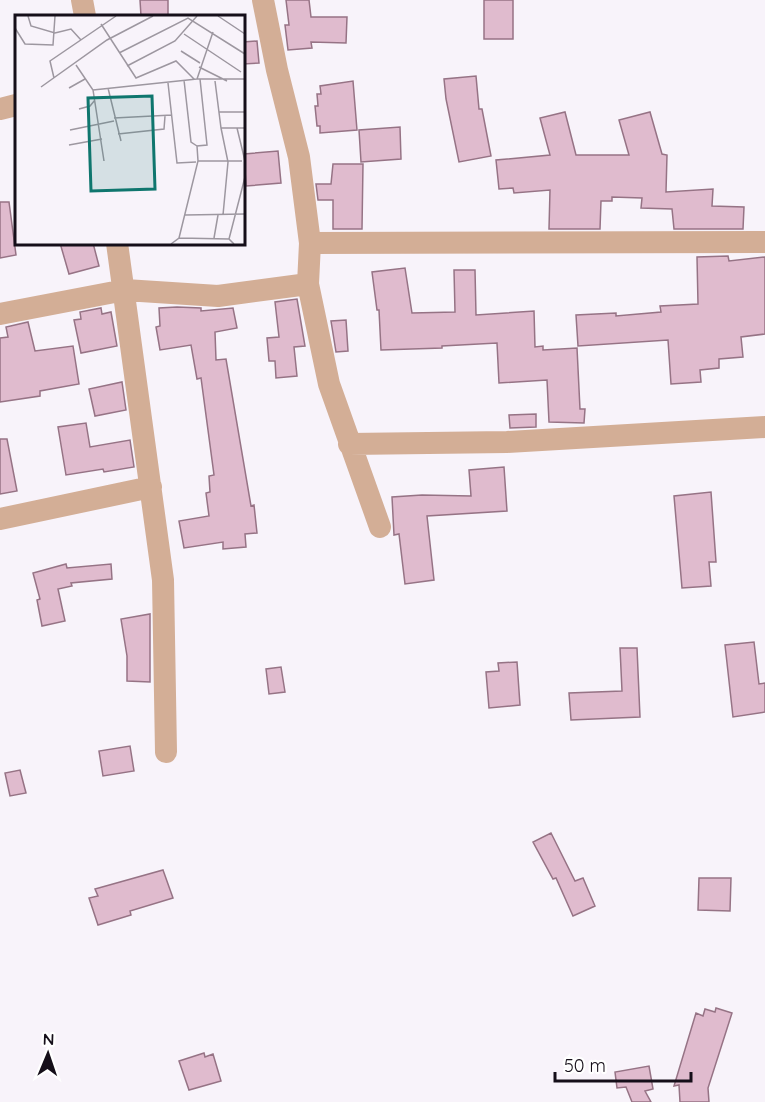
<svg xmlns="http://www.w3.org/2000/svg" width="765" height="1102" viewBox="0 0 765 1102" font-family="Quicksand,sans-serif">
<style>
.building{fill:#e0bbce;stroke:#967385;stroke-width:1.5}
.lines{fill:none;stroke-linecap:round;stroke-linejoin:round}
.minor{stroke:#d3ae96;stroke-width:22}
.inset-road{fill:none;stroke:#9d97a0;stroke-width:1.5}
.view{fill:#0f766e;fill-opacity:0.15;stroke:#0f766e;stroke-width:3}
.inset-edge{fill:none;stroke:#150e19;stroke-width:3}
</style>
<rect width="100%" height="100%" fill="#f8f3fa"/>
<!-- building -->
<path class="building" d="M 140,0 L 168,0 L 168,16 L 141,16 Z
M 286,0 L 309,0 L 311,17 L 347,17 L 346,43 L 311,42 L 312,48 L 288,50 L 285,25 L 289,25 Z
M 484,0 L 513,0 L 513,39 L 484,39 Z
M 257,41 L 259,63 L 243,64 L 243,42 Z
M 476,76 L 479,109 L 482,109 L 491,156 L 459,162 L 446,99 L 444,79 Z
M 353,81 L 357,130 L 320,133 L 320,126 L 317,126 L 315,106 L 318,106 L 317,94 L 321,94 L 320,86 Z
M 565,112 L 576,155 L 629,155 L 619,120 L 650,112 L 662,154 L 667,155 L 666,192 L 713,189 L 712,206 L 744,207 L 743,229 L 674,229 L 672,209 L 641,208 L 642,198 L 612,197 L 612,201 L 601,201 L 600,229 L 549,229 L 550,190 L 514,193 L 513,188 L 499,189 L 496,160 L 550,155 L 540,118 Z
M 400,127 L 401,159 L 361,162 L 359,130 Z
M 278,151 L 281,183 L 246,186 L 244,154 Z
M 333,164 L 363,164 L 362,229 L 333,229 L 333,200 L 318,200 L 316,184 L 331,184 Z
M 0,202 L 9,202 L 16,255 L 0,258 Z
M 60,243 L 93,243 L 99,266 L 69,274 Z
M 728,256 L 729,261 L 765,257 L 765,334 L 741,337 L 743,357 L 719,359 L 719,368 L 700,370 L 701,382 L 671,384 L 668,340 L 578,346 L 576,315 L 616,313 L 616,316 L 661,312 L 660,306 L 698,304 L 697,257 Z
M 405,268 L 412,313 L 455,312 L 454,270 L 475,270 L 476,315 L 534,311 L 535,347 L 543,346 L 543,350 L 577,348 L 580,409 L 585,409 L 584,423 L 549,422 L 547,380 L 499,383 L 497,343 L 442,346 L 442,348 L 381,350 L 379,310 L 377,310 L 372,272 Z
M 297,299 L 305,346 L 294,347 L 297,376 L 276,378 L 275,361 L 269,361 L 267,338 L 279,337 L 275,302 Z
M 177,307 L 201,308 L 201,311 L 233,308 L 237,328 L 215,332 L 216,360 L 226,359 L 251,506 L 254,505 L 257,533 L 245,534 L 246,547 L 223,549 L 223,542 L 184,548 L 179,521 L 209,516 L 206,493 L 210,492 L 209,476 L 214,475 L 201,378 L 197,379 L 191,345 L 160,350 L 156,327 L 160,326 L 159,308 Z
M 101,308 L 102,314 L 111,312 L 117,346 L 81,353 L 74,320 L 81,319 L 80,312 Z
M 346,320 L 348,351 L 336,352 L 331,321 Z
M 28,322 L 35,351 L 73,346 L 79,384 L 40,391 L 40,396 L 0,402 L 0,338 L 8,337 L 6,327 Z
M 122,382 L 126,410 L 95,416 L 89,389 Z
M 536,414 L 536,427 L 510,428 L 509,415 Z
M 86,423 L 90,447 L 130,440 L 134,467 L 104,472 L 103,469 L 66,475 L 58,427 Z
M 0,439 L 7,439 L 17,491 L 0,494 Z
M 504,467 L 507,511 L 427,516 L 434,580 L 405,584 L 399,534 L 394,535 L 392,497 L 422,495 L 471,496 L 469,470 Z
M 711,492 L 716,562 L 709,562 L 711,586 L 682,588 L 674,496 Z
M 66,564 L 67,568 L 111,564 L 112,579 L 71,583 L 72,586 L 58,589 L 65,621 L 42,626 L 37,600 L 40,599 L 33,573 Z
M 150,614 L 150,682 L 127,681 L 127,656 L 121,619 Z
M 754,642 L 759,684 L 765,683 L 765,712 L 733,717 L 725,645 Z
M 620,648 L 637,648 L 640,717 L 571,720 L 569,693 L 622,691 Z
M 517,662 L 520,705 L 489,708 L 486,672 L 499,671 L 498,663 Z
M 281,667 L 285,692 L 269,694 L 266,669 Z
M 130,746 L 134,771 L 103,776 L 99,751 Z
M 20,770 L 26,793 L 10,796 L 5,773 Z
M 551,833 L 575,881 L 583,878 L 595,906 L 573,916 L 556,878 L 553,879 L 533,842 Z
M 163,870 L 173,898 L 130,911 L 131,915 L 98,925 L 89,898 L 98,896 L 95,889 Z
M 699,878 L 731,878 L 730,911 L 698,910 Z
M 716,1008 L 732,1013 L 708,1088 L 709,1102 L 680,1102 L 679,1085 L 674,1086 L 696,1013 L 703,1016 L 705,1009 L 715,1012 Z
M 204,1053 L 205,1057 L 213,1054 L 221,1081 L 189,1090 L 179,1061 Z
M 649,1066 L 653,1089 L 645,1091 L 651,1102 L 632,1102 L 626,1087 L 617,1088 L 615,1072 Z"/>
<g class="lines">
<!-- minor -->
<path class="minor" d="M 82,0 L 85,16
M 263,0 L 277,70 L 299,157 L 310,243 L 308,284 L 329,384 L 380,527
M 0,109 L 16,105
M 117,243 L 163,580 L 166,752
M 310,243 L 765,242
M 0,314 L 125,290 L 218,296 L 308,284
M 349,444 L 507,442 L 765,427
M 0,519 L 151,487"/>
</g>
<!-- overview -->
<g transform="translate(15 15)">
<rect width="230" height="230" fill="#f8f3fa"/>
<path class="inset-road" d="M 13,1 L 16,11 L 40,18 L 56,14 L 66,25M 203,1 L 230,19M 86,9 L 121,63 L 161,46 L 179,64M 0,13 L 10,29 L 38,30 L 40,1M 169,19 L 226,57M 166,36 L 185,48M 104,38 L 173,3 L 230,39M 61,50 L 78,75 L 89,146M 112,51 L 160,26 L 182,1M 184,52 L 212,66M 39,63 L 35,46 L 101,1M 182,64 L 198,17M 169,65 L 176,127 L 182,131M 200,66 L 206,113 L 230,113M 153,68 L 162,148 L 181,147M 26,72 L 92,25 L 138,1M 54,73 L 70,64M 93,73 L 106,126M 78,75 L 182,64 L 230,64M 64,94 L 75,91 L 80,85M 204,97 L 230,97M 99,103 L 157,100M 206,113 L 213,147 L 208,200M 222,113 L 230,146M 55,115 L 99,106M 103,119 L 149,114 L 150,101M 54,130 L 87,124M 183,146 L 227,146M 170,200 L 230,199M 164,223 L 214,224 L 219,229M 199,223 L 203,200M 214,224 L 230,162M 156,229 L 164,223 L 183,146 L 182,131 L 192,130 L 185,64"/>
<path class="view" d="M 137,81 L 140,174 L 76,176 L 73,83 Z"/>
<rect width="230" height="230" class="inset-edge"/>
</g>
<!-- north arrow -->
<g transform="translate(48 1054) rotate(2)" stroke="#ffffff" stroke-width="4.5" paint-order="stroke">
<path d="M0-4.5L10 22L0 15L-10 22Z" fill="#150e19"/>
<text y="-9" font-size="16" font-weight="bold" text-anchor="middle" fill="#150e19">N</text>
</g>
<!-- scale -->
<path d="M555 1072v9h136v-9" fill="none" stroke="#150e19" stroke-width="3"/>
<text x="564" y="1072" font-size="18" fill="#150e19" stroke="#ffffff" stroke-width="4.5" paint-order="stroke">50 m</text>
</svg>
